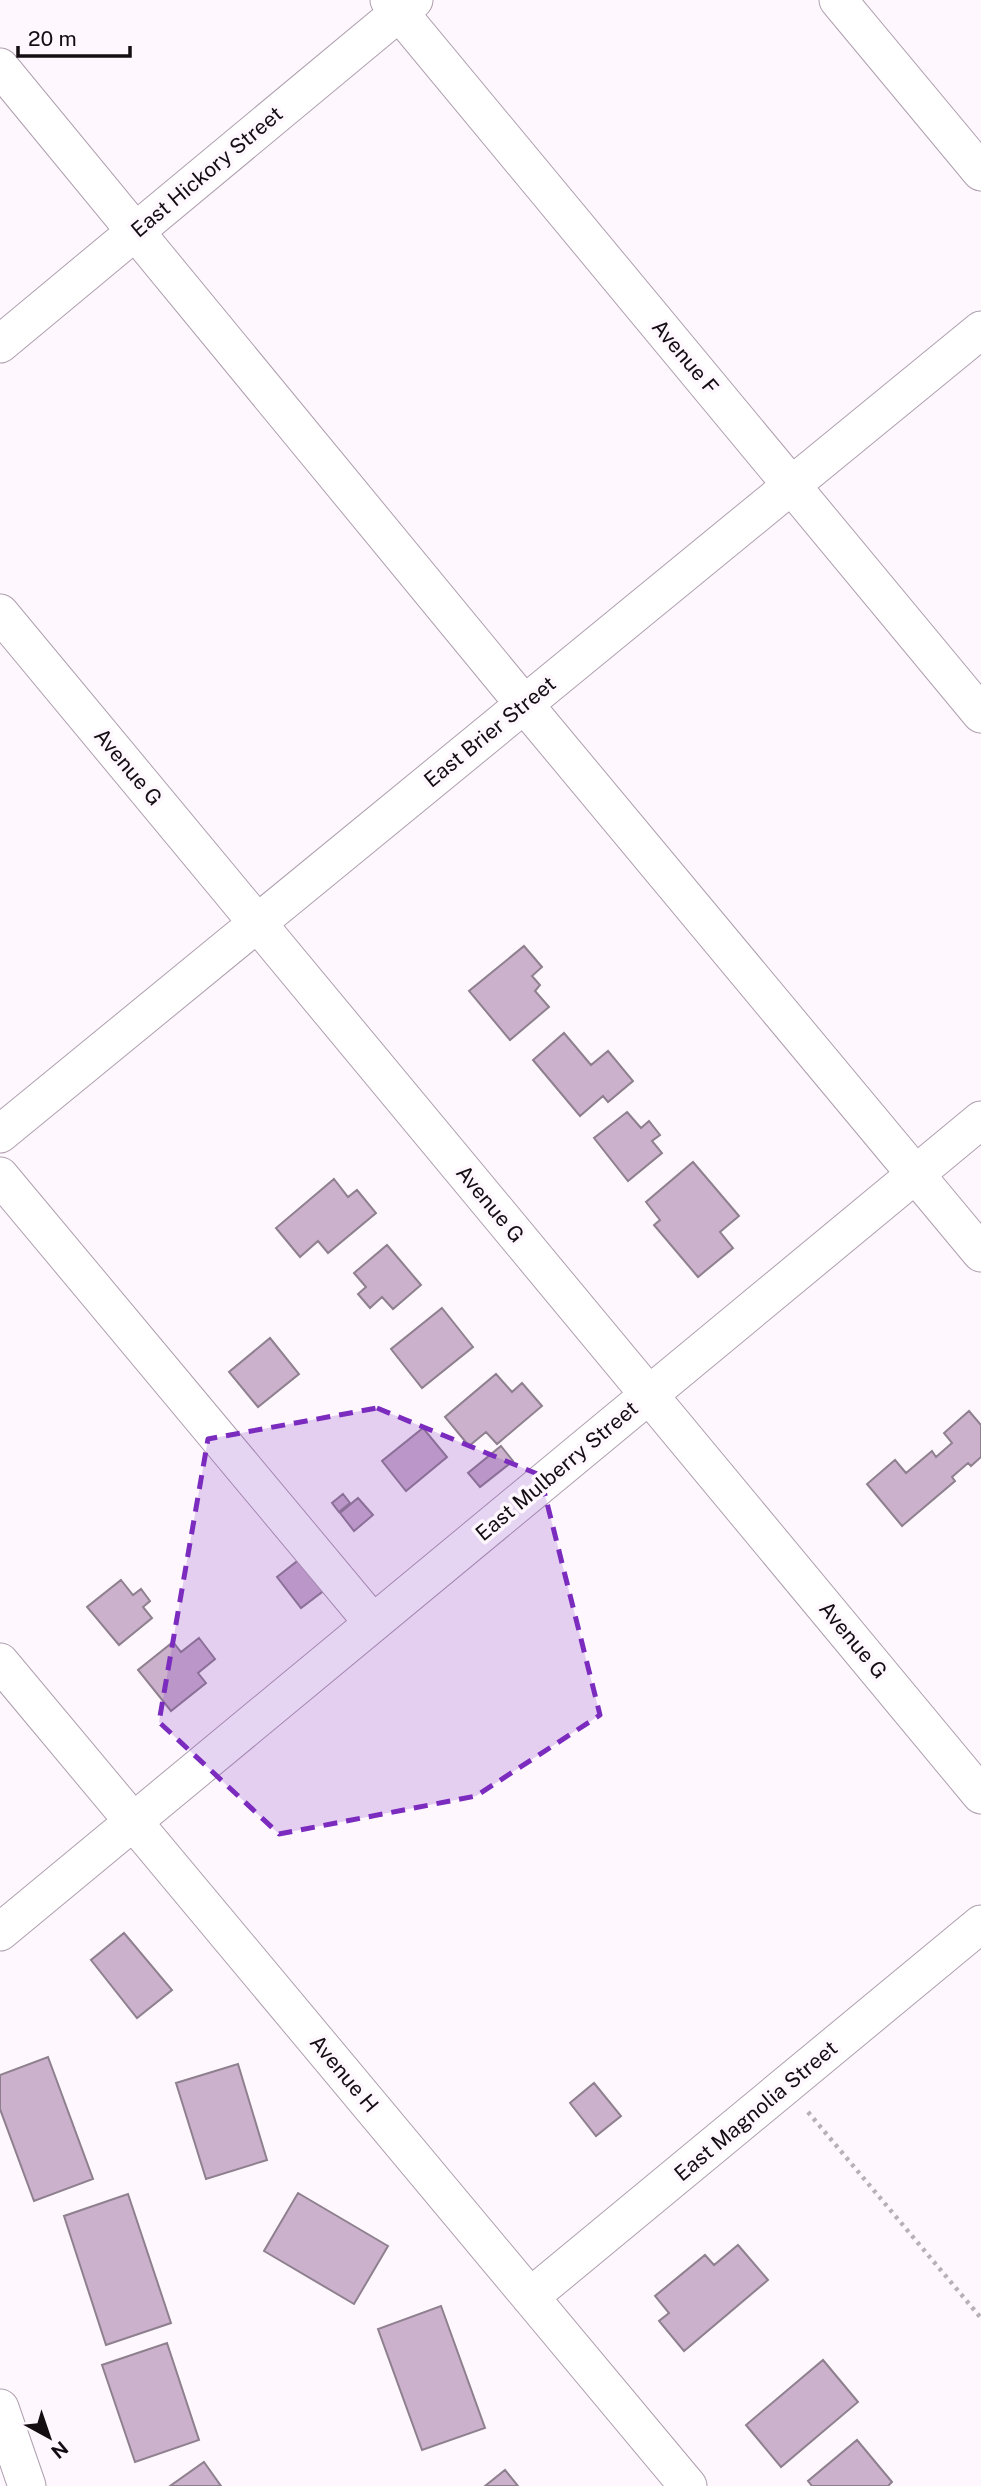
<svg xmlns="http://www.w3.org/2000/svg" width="981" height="2486" viewBox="0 0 981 2486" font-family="'Public Sans',sans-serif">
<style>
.building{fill:#cbb1cb;stroke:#8f808f;stroke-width:2}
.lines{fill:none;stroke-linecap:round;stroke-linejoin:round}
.minor-casing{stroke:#af9faf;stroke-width:39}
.path{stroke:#b7b1b6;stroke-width:4.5;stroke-dasharray:3.5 5;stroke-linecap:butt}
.minor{stroke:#fff;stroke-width:37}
.marked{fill:#7b2cbf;fill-opacity:0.2;stroke:#7b2cbf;stroke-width:5;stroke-dasharray:14 9;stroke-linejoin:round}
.labels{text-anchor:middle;stroke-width:7;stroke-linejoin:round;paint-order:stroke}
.street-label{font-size:21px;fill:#140e13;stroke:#fef8fe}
</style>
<rect width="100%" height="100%" fill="#fef8fe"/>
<!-- building -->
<path class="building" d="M 524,946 L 542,967 L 532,976 L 540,985 L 535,991 L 549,1007 L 510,1040 L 469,991 Z
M 564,1033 L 591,1065 L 608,1051 L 633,1081 L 608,1102 L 603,1096 L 580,1116 L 533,1060 Z
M 627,1112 L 641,1128 L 649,1121 L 660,1135 L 652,1141 L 662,1153 L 628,1181 L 594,1138 Z
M 693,1162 L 739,1216 L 720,1232 L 733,1248 L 698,1277 L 654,1225 L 660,1220 L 646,1202 Z
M 334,1179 L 348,1197 L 357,1190 L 376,1213 L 328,1253 L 318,1241 L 300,1257 L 276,1228 Z
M 387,1245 L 421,1285 L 393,1309 L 382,1297 L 370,1308 L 358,1294 L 366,1287 L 354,1273 Z
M 442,1308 L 473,1347 L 422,1388 L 391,1349 Z
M 270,1338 L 299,1374 L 258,1407 L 229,1372 Z
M 496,1374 L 512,1392 L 522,1383 L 542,1406 L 497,1444 L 486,1432 L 469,1446 L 445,1417 Z
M 969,1411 L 981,1425 L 981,1457 L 971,1466 L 968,1463 L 952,1477 L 955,1481 L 902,1526 L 867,1484 L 895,1460 L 906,1473 L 932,1451 L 936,1457 L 952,1443 L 944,1433 Z
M 423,1428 L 447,1457 L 406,1491 L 382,1461 Z
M 501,1446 L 513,1461 L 480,1487 L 468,1473 Z
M 343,1494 L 350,1503 L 339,1512 L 332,1503 Z
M 358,1498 L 373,1515 L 354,1531 L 340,1513 Z
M 305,1555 L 330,1586 L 301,1608 L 277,1577 Z
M 121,1580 L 133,1595 L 141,1589 L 150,1601 L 143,1607 L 152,1618 L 119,1645 L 87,1607 Z
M 199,1638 L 215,1659 L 198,1673 L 206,1683 L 171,1711 L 138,1670 L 173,1642 L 181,1652 Z
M 124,1933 L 172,1990 L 137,2018 L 91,1960 Z
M 48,2057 L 93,2179 L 34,2201 L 0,2109 L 0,2075 Z
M 238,2064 L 267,2160 L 206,2179 L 176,2083 Z
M 594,2083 L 621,2116 L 596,2136 L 570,2103 Z
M 298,2193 L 388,2246 L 354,2304 L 264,2251 Z
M 128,2194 L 171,2323 L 106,2345 L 64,2216 Z
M 738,2245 L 768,2280 L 684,2351 L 659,2321 L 669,2313 L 655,2296 L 705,2255 L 714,2265 Z
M 441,2306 L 485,2428 L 422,2450 L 378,2329 Z
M 167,2343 L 199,2440 L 135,2462 L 102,2365 Z
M 823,2360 L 858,2402 L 781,2467 L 746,2425 Z
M 857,2440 L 892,2482 L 888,2486 L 812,2486 L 808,2481 Z
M 204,2462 L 221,2486 L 170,2486 Z
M 505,2470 L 518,2486 L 485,2486 Z"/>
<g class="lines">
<!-- minor casing -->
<g class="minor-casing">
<path id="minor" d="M 389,0 L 981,714
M 838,0 L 981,172
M 0,67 L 524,704 L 981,1253
M 0,344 L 414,0
M 0,613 L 981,1795
M 0,1134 L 981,330
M 0,1176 L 373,1623
M 0,1662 L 688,2486
M 0,1932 L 981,1120
M 530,2297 L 981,1924
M 0,2408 L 27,2486"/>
</g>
<!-- path -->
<path class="path" d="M 808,2112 L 981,2318"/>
<!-- minor -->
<use href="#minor" class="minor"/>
</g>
<!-- marked area -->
<path class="marked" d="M 377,1408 L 540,1475 L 600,1715 L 476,1796 L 279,1834 L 159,1722 L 208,1439 Z"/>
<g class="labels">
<!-- street labels -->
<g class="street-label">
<text transform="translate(207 172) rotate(-40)" y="7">East Hickory Street</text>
<text transform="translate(685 357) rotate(50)" y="7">Avenue F</text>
<text transform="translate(490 732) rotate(-39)" y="7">East Brier Street</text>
<text transform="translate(128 767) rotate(50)" y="7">Avenue G</text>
<text transform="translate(490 1204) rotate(50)" y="7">Avenue G</text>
<text transform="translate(557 1471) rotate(-40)" y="7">East Mulberry Street</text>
<text transform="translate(853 1640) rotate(50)" y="7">Avenue G</text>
<text transform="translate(344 2074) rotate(50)" y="7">Avenue H</text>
<text transform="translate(756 2111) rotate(-40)" y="7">East Magnolia Street</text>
</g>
</g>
<!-- north arrow -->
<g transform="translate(49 2437) rotate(140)" stroke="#fef8fe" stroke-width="5" paint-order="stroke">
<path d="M0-5L12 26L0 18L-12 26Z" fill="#140e13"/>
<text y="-10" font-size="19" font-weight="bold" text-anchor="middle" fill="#140e13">N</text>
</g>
<!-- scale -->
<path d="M18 46v10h112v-10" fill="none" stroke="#140e13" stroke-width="3.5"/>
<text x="28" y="46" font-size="21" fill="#140e13" stroke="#fef8fe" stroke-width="5" paint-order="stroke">20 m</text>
</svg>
